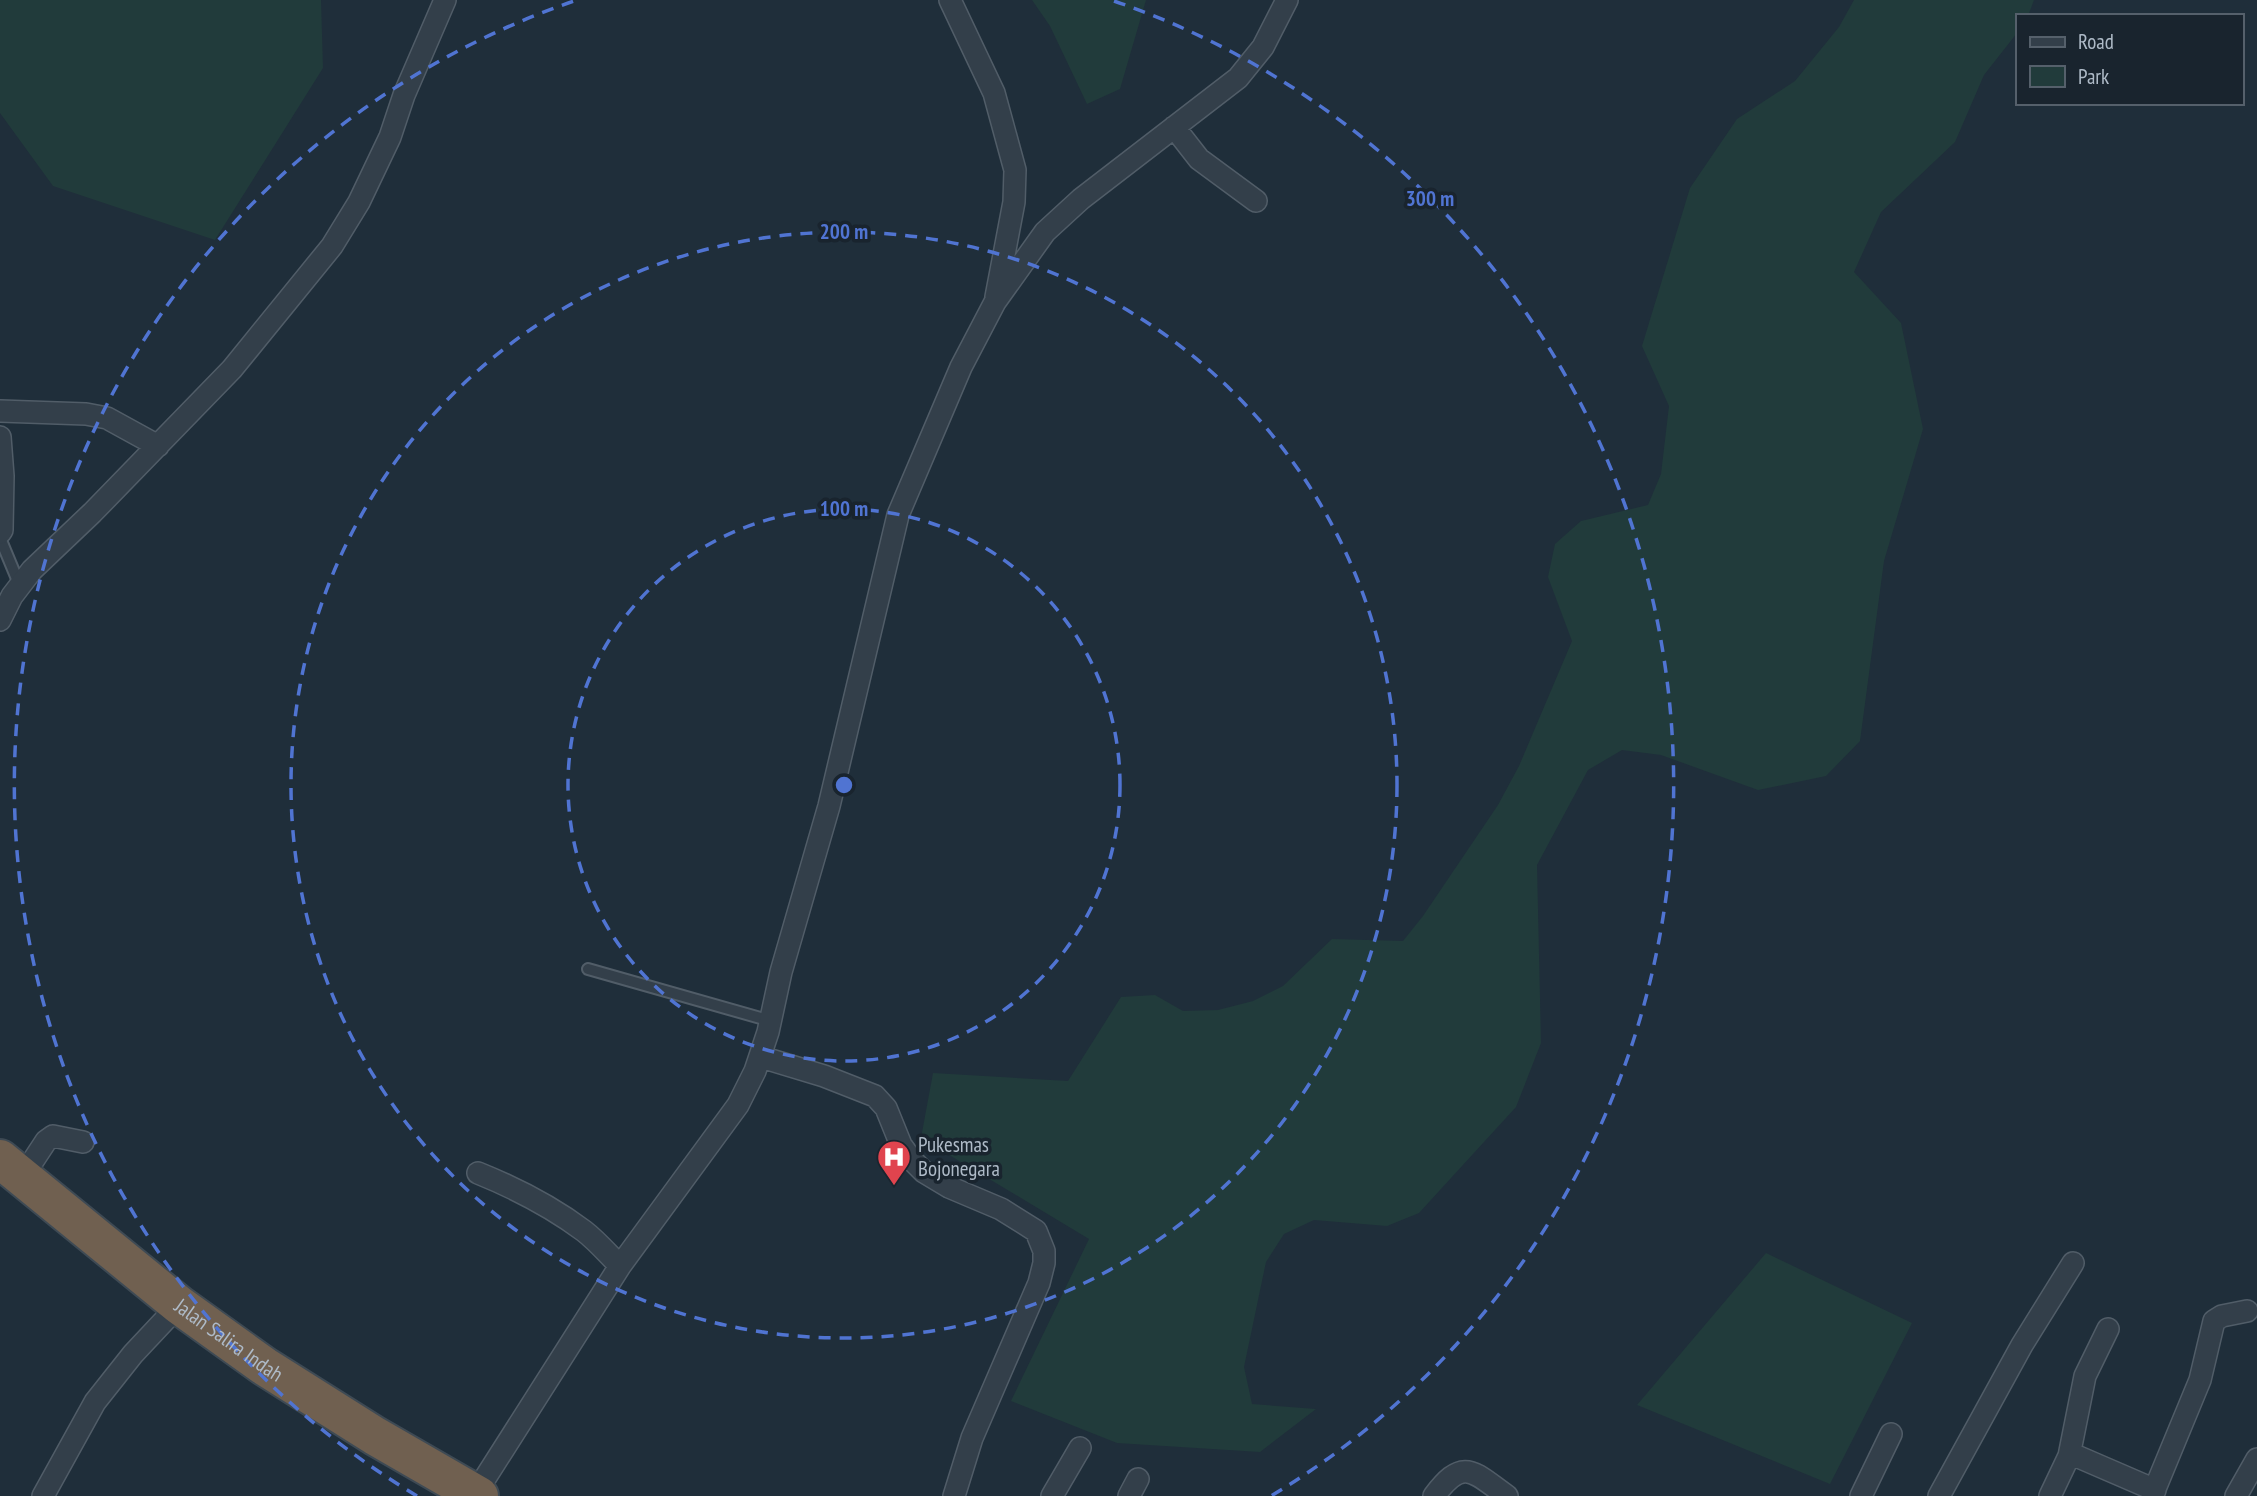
<svg xmlns="http://www.w3.org/2000/svg" width="2257" height="1496" viewBox="0 0 2257 1496" font-family="'PT Sans Narrow',sans-serif">
<style>
.green{fill:#213b3b}
.lines{fill:none;stroke-linecap:round;stroke-linejoin:round}
.lane-casing{stroke:#515d68;stroke-width:14}
.street-casing{stroke:#515d68;stroke-width:24}
.highway-casing{stroke:#3e4a54;stroke-width:42}
.lane{stroke:#333f4a;stroke-width:10}
.street{stroke:#333f4a;stroke-width:21}
.highway{stroke:#706050;stroke-width:38}
.ring{fill:none;stroke:#5074d2;stroke-width:3.5;stroke-dasharray:12 9}
.labels{text-anchor:middle;stroke-width:7;stroke-linejoin:round;paint-order:stroke}
.poi-label{font-size:21px;fill:#aebac7;stroke:#19242e;text-anchor:start}
.street-label{font-size:21px;fill:#aebac7;stroke:#19242e}
.centre{fill:#5074d2;stroke:#19242e;stroke-width:3.5}
.ring-label{font-size:21px;text-anchor:middle;font-weight:bold;fill:#5074d2;stroke:#19242e;stroke-width:7;stroke-linejoin:round;paint-order:stroke}
</style>
<rect width="100%" height="100%" fill="#1f2e3a"/>
<!-- green -->
<path class="green" d="M 0,0 L 321,0 L 323,68 L 215,240 L 53,186 L 0,113 Z
M 1032,0 L 1146,0 L 1120,89 L 1087,104 L 1050,26 Z
M 1854,0 L 2034,0 L 2028,16 L 2017,16 L 2017,33 L 1984,75 L 1955,142 L 1881,212 L 1854,272 L 1901,323 L 1923,429 L 1884,561 L 1860,741 L 1826,776 L 1758,790 L 1661,755 L 1622,750 L 1588,770 L 1537,865 L 1541,1043 L 1516,1107 L 1419,1213 L 1387,1226 L 1314,1220 L 1284,1234 L 1266,1262 L 1244,1367 L 1252,1404 L 1316,1409 L 1260,1452 L 1117,1443 L 1011,1401 L 1089,1239 L 921,1138 L 933,1073 L 1068,1081 L 1121,997 L 1155,995 L 1183,1011 L 1218,1010 L 1253,1001 L 1283,986 L 1332,939 L 1403,941 L 1423,916 L 1498,805 L 1519,766 L 1572,641 L 1548,577 L 1555,544 L 1581,521 L 1648,505 L 1661,474 L 1669,406 L 1642,346 L 1690,188 L 1737,119 L 1795,81 L 1839,27 Z
M 1766,1253 L 1912,1323 L 1830,1484 L 1637,1405 Z"/>
<g class="lines">
<!-- lane casing -->
<g class="lane-casing">
<path id="lane" d="M 0,538 L 20,586
M 588,969 L 771,1021"/>
</g>
<!-- street casing -->
<g class="street-casing">
<path id="street" d="M 950,0 L 994,93 L 1015,170 L 1014,202 L 996,297
M 1174,127 L 1199,159 L 1256,201
M 0,411 L 86,414 L 107,418 L 158,446
M 0,437 L 3,476 L 2,530 L 0,533
M 0,620 L 12,596 L 32,570 L 92,513 L 232,369 L 332,246 L 359,202 L 390,137 L 404,95 L 445,0
M 761,1057 L 824,1076 L 875,1096 L 886,1108 L 901,1145 L 911,1159 L 924,1172 L 949,1187 L 1001,1209 L 1036,1231 L 1044,1251 L 1044,1263 L 1039,1283 L 972,1438 L 954,1496
M 478,1173 C 515,1188 552,1207 584,1231 C 597,1241 608,1254 620,1266
M 23,1176 L 46,1141 L 53,1136 L 83,1142
M 2069,1456 L 2085,1376 L 2108,1329
M 475,1494 L 620,1266 L 738,1105 L 755,1071 L 768,1032 L 781,972 L 829,806 L 898,515 L 961,367 L 995,302 L 1045,232 L 1081,199 L 1238,78 L 1263,47 L 1287,0
M 43,1496 L 95,1402 L 133,1354 L 179,1305
M 1052,1496 L 1080,1448
M 1129,1496 L 1138,1479
M 1434,1496 C 1464,1456 1473,1472 1507,1496
M 1861,1496 L 1891,1434
M 1939,1496 L 2022,1345 L 2073,1263
M 2050,1496 L 2069,1456 L 2074,1455 L 2155,1490
M 2152,1496 L 2200,1380 L 2214,1321 L 2222,1316 L 2247,1311
M 2236,1496 L 2257,1459"/>
</g>
<!-- highway casing -->
<g class="highway-casing">
<g id="highway">
<path id="s1" d="M 0,1159 L 179,1305 L 264,1366 L 375,1436 L 479,1496"/>
</g>
</g>
<!-- lane -->
<use href="#lane" class="lane"/>
<!-- street -->
<use href="#street" class="street"/>
<!-- highway -->
<use href="#highway" class="highway"/>
</g>
<!-- distance rings -->
<g class="ring">
<circle cx="844" cy="785" r="276"/>
<circle cx="844" cy="785" r="553"/>
<path d="M417 1496A829 829 0 0 1 574 1M1114 1A829 829 0 0 1 1271 1496"/>
</g>
<!-- icons -->
<defs>
<g id="hospital-pin" transform="scale(1.75)"><path d="M0 17L-7.5 6A9.5 9.5 0 1 1 7.5 6Z" fill="#e0444e" stroke="#19242e"/><path d="M-5-5h3v3.5h4V-5h3V5h-3V1.5h-4V5h-3Z" fill="#fff"/></g>
</defs>
<g fill-rule="evenodd">
<use href="#hospital-pin" x="894" y="1157"/>
</g>
<g class="labels">
<!-- poi labels -->
<g class="poi-label">
<text x="918" y="1152">Pukesmas<tspan x="918" dy="24">Bojonegara</tspan></text>
</g>
<!-- street labels -->
<g class="street-label">
<text dy="7" stroke="none"><textPath href="#s1" startOffset="292">Jalan Salira Indah</textPath></text>
</g>
</g>
<circle cx="844" cy="785" r="10" class="centre"/>
<g class="ring-label">
<text x="1430" y="206">300 m</text>
<text x="844" y="239">200 m</text>
<text x="844" y="516">100 m</text>
</g>
<!-- legend -->
<rect x="2016" y="14" width="228" height="91" fill="#19242e" stroke="#55606b" stroke-width="2"/>
<rect x="2030" y="37" width="35" height="10" fill="#333f4a" stroke="#55606b" stroke-width="2"/>
<text x="2078" y="49" font-size="21" fill="#aebac7">Road</text>
<rect x="2030" y="66" width="35" height="21" fill="#213b3b" stroke="#55606b" stroke-width="2"/>
<text x="2078" y="84" font-size="21" fill="#aebac7">Park</text>
</svg>
